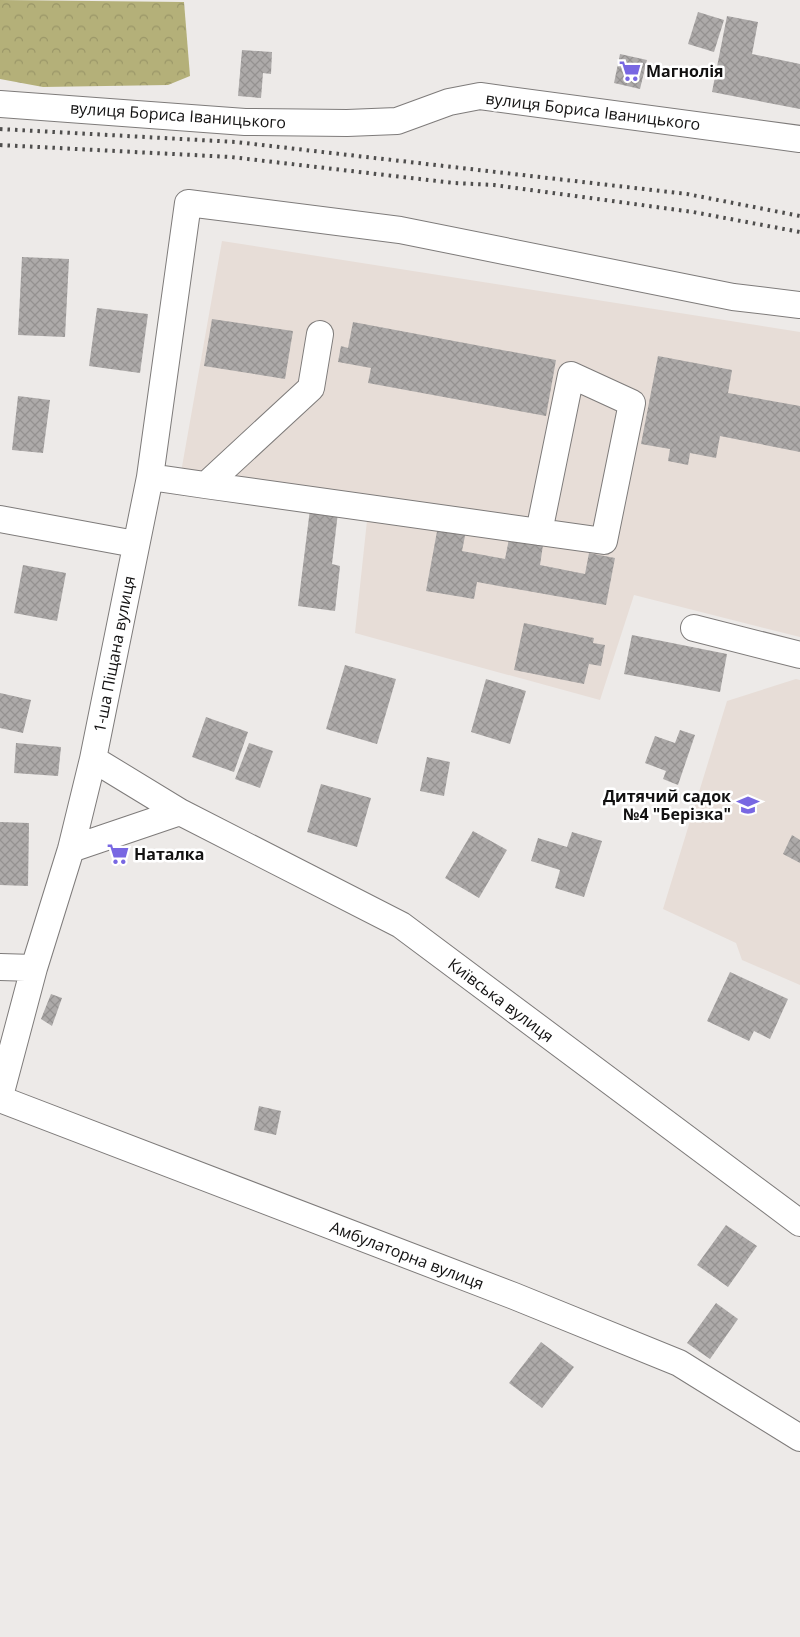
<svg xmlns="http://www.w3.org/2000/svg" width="800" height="1637" viewBox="0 0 800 1637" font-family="'Open Sans',sans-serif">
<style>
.built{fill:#e7ddd7}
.forest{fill:url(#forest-crowns)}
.building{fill:url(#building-cross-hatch)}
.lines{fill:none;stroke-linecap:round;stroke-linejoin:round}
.minor-casing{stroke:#7e7b7a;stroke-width:28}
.minor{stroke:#fff;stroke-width:26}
.rail{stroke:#4f4e4d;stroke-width:4;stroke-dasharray:2.5 5;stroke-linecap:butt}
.labels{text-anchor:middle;stroke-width:5;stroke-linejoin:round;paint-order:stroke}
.poi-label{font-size:16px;font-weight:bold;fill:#121111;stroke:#fff;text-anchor:start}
.street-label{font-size:16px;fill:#121111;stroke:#fff}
</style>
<defs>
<pattern id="forest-crowns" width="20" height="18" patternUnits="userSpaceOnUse" patternTransform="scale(1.25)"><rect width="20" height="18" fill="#b4b079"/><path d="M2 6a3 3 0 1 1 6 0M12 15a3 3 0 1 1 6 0" fill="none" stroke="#9a9668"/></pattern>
<pattern id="building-cross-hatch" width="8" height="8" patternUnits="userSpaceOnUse" patternTransform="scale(1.25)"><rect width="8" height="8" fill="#adaaa9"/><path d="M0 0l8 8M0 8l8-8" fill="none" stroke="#949190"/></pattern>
</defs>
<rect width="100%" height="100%" fill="#edeae8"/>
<!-- built -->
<path class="built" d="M 222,241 L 800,332 L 800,637 L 634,595 L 600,700 L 355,633 L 369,502 L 180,478 Z
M 796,679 L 800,680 L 800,985 L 742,960 L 736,943 L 663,909 L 727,701 Z"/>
<!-- forest -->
<path class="forest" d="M 0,0 L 184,2 L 190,76 L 168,85 L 43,87 L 0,79 Z"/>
<!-- building -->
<path class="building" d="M 698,12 L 724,20 L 714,52 L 688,44 Z
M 727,16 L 758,22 L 752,54 L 800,64 L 800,109 L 712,92 Z
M 242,50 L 272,52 L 271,74 L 263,73 L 261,98 L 238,96 Z
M 620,54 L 647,60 L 640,89 L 614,83 Z
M 22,257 L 69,259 L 65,337 L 18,335 Z
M 97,308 L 148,314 L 140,373 L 89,366 Z
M 212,319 L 293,331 L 285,379 L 204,366 Z
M 353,322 L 556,360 L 546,416 L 368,383 L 371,368 L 338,362 L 341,346 L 348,348 Z
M 658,356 L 732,370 L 728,393 L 800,406 L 800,452 L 720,436 L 716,458 L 690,453 L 688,465 L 668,461 L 670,449 L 641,444 Z
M 18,396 L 50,400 L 43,453 L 12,450 Z
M 310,509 L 338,512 L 332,564 L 340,566 L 335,611 L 298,606 Z
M 438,526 L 466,531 L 462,551 L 505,559 L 509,539 L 543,545 L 540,565 L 585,574 L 589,553 L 615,558 L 606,605 L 477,582 L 474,599 L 426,591 Z
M 23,565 L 66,573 L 57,621 L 14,613 Z
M 524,623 L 594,638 L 593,643 L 605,645 L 601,666 L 589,664 L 584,684 L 514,670 Z
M 632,635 L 727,654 L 720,692 L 624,674 Z
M 345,665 L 396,679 L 377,744 L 326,729 Z
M 486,679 L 526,691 L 510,744 L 471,732 Z
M 0,693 L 31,700 L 23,733 L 0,728 Z
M 206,717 L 248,732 L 234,772 L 192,757 Z
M 680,730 L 695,735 L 678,785 L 663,779 L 666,771 L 645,763 L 655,736 L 675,743 Z
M 16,743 L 61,747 L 58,776 L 14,773 Z
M 249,743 L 273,751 L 260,788 L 235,779 Z
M 427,757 L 450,762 L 444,796 L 420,791 Z
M 321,784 L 371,798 L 357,847 L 307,832 Z
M 0,822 L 29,823 L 28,886 L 0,885 Z
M 473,831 L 507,850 L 479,898 L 445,878 Z
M 572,832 L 602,841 L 584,897 L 555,888 L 560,870 L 531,861 L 538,838 L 567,847 Z
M 792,835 L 800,840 L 800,863 L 783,854 Z
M 730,972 L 788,999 L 770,1039 L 754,1031 L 749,1041 L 707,1021 Z
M 51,994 L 62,998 L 52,1026 L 41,1019 Z
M 259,1106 L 281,1111 L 276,1135 L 254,1130 Z
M 726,1225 L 757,1246 L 728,1287 L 697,1265 Z
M 716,1303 L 738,1319 L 710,1359 L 687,1343 Z
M 541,1342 L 574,1367 L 542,1408 L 509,1383 Z"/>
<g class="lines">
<!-- minor casing -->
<g class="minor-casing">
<path id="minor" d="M 0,104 L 245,122 L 347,123 L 397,121 L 449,102 L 480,96 L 800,139
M 150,477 C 301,499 452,520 604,541 L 632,403 L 571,375 L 539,532
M 206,485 L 311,388 L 320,334
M 0,519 L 135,544
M 694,628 L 800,655
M 180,812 L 401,925 L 800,1223
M 71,849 L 180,812 L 93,759
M 0,967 L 34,968
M 0,1096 L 34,968 L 71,849 L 93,759 L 150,477 L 188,203 L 400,230 L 733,297 L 800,305
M 0,1099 L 514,1296 L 679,1363 L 800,1438"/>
</g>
<!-- minor -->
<use href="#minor" class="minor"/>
<!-- rail -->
<path class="rail" d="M 0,129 L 236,142 L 687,194 L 800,216
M 0,145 L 231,157 L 454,183 L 494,185 L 693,212 L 800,232"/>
</g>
<!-- icons -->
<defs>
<g id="supermarket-bare" transform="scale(1.725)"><path d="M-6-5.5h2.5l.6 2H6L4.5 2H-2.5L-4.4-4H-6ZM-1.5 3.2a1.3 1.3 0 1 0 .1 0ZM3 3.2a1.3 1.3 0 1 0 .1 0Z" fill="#7867e2" stroke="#fff" stroke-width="2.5" paint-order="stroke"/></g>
<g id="school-bare" transform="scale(1.725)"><path d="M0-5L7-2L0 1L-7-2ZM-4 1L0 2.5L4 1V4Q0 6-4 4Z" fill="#7867e2" stroke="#fff" stroke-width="2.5" paint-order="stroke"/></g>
</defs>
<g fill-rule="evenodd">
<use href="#supermarket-bare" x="630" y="71"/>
<use href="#school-bare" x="748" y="805"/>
<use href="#supermarket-bare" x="118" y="854"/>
</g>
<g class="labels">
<!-- poi labels -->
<g class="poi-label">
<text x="646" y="77">Магнолія</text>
<text x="731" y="802" text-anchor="end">Дитячий садок<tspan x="731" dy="18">№4 "Берізка"</tspan></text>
<text x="134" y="860">Наталка</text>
</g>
<!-- street labels -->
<g class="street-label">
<text transform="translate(593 111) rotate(7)" y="6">вулиця Бориса Іваницького</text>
<text transform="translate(178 115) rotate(4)" y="6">вулиця Бориса Іваницького</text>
<text transform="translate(114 654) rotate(-79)" y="6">1-ша Піщана вулиця</text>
<text transform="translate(501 1000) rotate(37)" y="6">Київська вулиця</text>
<text transform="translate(407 1255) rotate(21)" y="6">Амбулаторна вулиця</text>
</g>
</g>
</svg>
